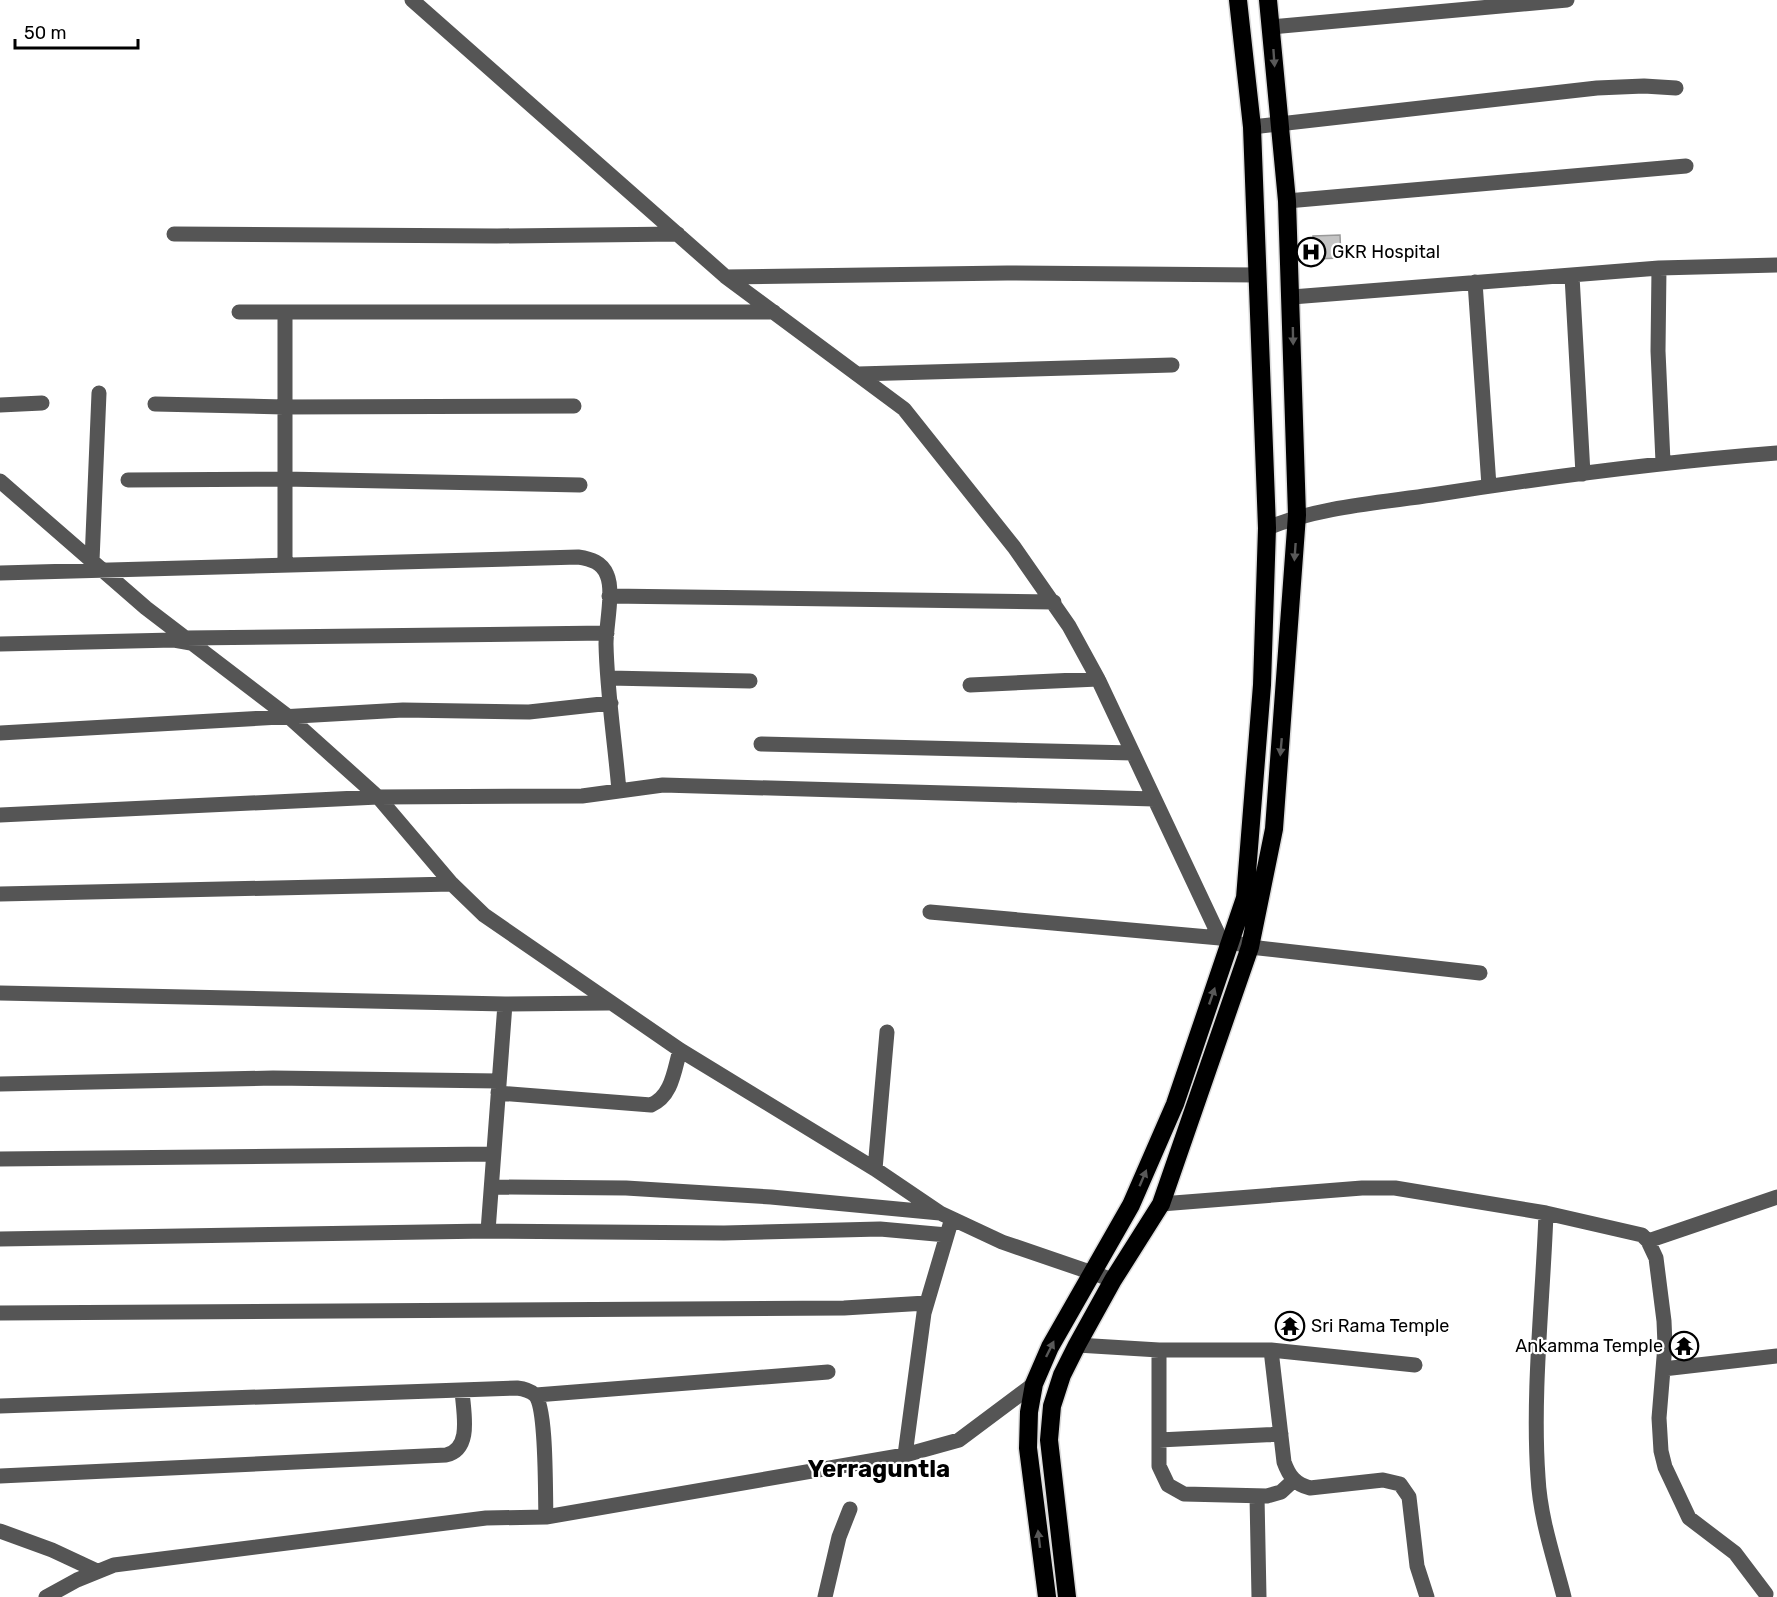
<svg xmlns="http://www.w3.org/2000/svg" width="1777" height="1597" viewBox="0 0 1777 1597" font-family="Rubik,sans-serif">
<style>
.building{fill:#c4c4c4;stroke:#999;stroke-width:1.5}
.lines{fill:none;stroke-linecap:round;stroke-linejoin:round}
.highway-casing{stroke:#dbdbdb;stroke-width:21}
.minor{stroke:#555;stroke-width:15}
.highway{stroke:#000;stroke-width:18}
.oneway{fill:#595959}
.labels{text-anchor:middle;stroke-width:4.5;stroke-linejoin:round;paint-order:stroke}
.poi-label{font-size:18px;fill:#000;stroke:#fff;text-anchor:start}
.district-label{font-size:24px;font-weight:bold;fill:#000;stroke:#fff}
</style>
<rect width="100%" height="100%" fill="#fff"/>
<!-- building -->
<path class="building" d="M 1340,235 L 1341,258 L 1314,259 L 1313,236 Z"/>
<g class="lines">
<!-- highway casing -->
<g class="highway-casing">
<path id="highway" d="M 1047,1597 L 1028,1448 L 1029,1412 L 1034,1384 L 1050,1347 L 1131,1205 L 1175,1104 L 1245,898 L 1262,685 L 1267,528 L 1252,127 L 1238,0
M 1067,1597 L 1049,1440 L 1052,1406 L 1062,1375 L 1077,1345 L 1113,1280 L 1161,1204 L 1250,947 L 1274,829 L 1297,515 L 1287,201 L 1268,0"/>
</g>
<!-- minor -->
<path class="minor" d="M 412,0 L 726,277 L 904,409 L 1014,547 L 1069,626 L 1098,679 L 1220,938 L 1250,947 L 1480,973
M 1271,27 L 1567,0
M 1252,127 L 1597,88 L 1644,86 L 1676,88
M 1287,201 L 1686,166
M 174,234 L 497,236 L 678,234
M 1659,268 L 1658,351 L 1663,462
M 1572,276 L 1583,474
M 726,277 L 1007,273 L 1257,275
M 1475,282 L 1489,486
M 1292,297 L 1659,268 L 1777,265
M 239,312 L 774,312
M 285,312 L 285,565
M 858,374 L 1172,365
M 155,404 L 284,407 L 574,406
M 0,405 L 42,403
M 128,480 L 284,479 L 580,485
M 0,481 L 146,608 L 290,718 L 378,797 L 452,884 L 484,915 L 680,1050 L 875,1169 L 940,1213 L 1002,1242 L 1113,1280
M 1267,528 C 1319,507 1377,503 1432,495 C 1547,477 1661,462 1777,453
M 92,561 L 99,393
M 0,573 L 578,557 C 591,559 602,562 607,575 C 614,591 606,626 606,644 C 607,693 615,742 619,791
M 609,596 L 1054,602
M 186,638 L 607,633
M 0,644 L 174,640 L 191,643
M 609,678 L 750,681
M 970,685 L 1098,679
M 0,733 L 403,710 L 529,712 L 611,703
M 761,744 L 1133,753
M 0,815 L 378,797 L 582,796 L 663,785 L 1154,799
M 0,894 L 452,884
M 930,912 L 1220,938
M 0,993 L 505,1004 L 608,1003
M 0,1084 L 273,1078 L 499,1081
M 498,1093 L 651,1105 C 672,1096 674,1071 680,1050
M 0,1159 L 492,1154
M 875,1169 L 887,1032
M 492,1187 L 626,1188 L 771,1197 L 940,1213
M 1161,1204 L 1362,1188 L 1395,1188 L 1546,1213 L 1642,1235 L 1648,1241 L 1656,1258 L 1664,1321 L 1665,1345 L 1659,1418 L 1661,1451 L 1665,1467 L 1689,1518 L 1735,1553 L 1766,1594
M 1546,1213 C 1543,1298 1532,1393 1538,1477 C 1540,1518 1554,1558 1564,1597
M 488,1231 L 505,1004
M 0,1239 L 488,1231 L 724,1233 L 880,1229 L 947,1235
M 1648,1241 L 1777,1197
M 0,1313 L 844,1308 L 926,1303
M 1077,1345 L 1159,1350 L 1271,1350 L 1415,1365
M 1159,1350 L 1159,1466 L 1168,1485 L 1184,1494 L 1267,1496 L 1281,1492 L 1294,1480
M 1271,1350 L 1284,1462 C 1289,1476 1295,1484 1310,1488 L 1383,1480 L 1400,1484 L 1409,1497 L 1417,1566 L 1427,1597
M 1663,1369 L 1777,1356
M 536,1395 L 828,1372
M 0,1406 L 517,1388 C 524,1389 530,1390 535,1395 C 547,1408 545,1495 546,1517
M 1159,1440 L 1281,1434
M 905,1455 L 924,1313 L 950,1225
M 0,1476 L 446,1455 C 473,1449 463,1411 462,1390
M 1257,1496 L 1259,1597
M 0,1531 L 52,1550 L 97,1571
M 46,1597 L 77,1580 L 114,1565 L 486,1518 L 546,1517 L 905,1455 L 959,1440 L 1034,1384
M 825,1597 L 839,1537 L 850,1509"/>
<!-- highway -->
<use href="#highway" class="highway"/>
</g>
<!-- one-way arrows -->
<defs><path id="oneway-solid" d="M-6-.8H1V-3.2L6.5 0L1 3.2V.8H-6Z" transform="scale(1.5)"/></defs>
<g class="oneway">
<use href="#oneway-solid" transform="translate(1274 58) rotate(86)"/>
<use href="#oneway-solid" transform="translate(1293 336) rotate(89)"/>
<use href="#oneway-solid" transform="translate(1295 552) rotate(94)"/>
<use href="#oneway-solid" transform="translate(1281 747) rotate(95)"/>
<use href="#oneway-solid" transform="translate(1212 996) rotate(-71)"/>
<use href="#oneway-solid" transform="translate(1143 1178) rotate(-67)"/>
<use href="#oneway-solid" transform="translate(1050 1349) rotate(-64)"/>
<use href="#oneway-solid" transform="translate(1039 1539) rotate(-97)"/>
</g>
<!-- icons -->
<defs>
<g id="hospital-ring" transform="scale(1.5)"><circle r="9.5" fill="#fff" stroke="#000" stroke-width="1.5"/><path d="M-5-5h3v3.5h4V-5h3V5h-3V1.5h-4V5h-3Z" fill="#000"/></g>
<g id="temple-ring" transform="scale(1.5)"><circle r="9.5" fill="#fff" stroke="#000" stroke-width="1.5"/><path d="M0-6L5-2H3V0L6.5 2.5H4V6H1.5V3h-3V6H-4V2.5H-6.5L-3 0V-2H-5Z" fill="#000"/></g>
</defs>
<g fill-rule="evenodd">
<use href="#hospital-ring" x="1311" y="252"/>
<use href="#temple-ring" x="1290" y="1326"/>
<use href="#temple-ring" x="1684" y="1346"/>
</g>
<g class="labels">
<!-- poi labels -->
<g class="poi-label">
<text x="1332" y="258">GKR Hospital</text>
<text x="1311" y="1332">Sri Rama Temple</text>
<text x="1663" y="1352" text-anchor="end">Ankamma Temple</text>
</g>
<!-- district labels -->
<g class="district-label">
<text x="879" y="1477">Yerraguntla</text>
</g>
</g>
<!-- scale -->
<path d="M15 39v9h123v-9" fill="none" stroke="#000000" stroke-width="3"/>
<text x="24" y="39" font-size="18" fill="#000000" stroke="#ffffff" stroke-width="4.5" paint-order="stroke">50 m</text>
</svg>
